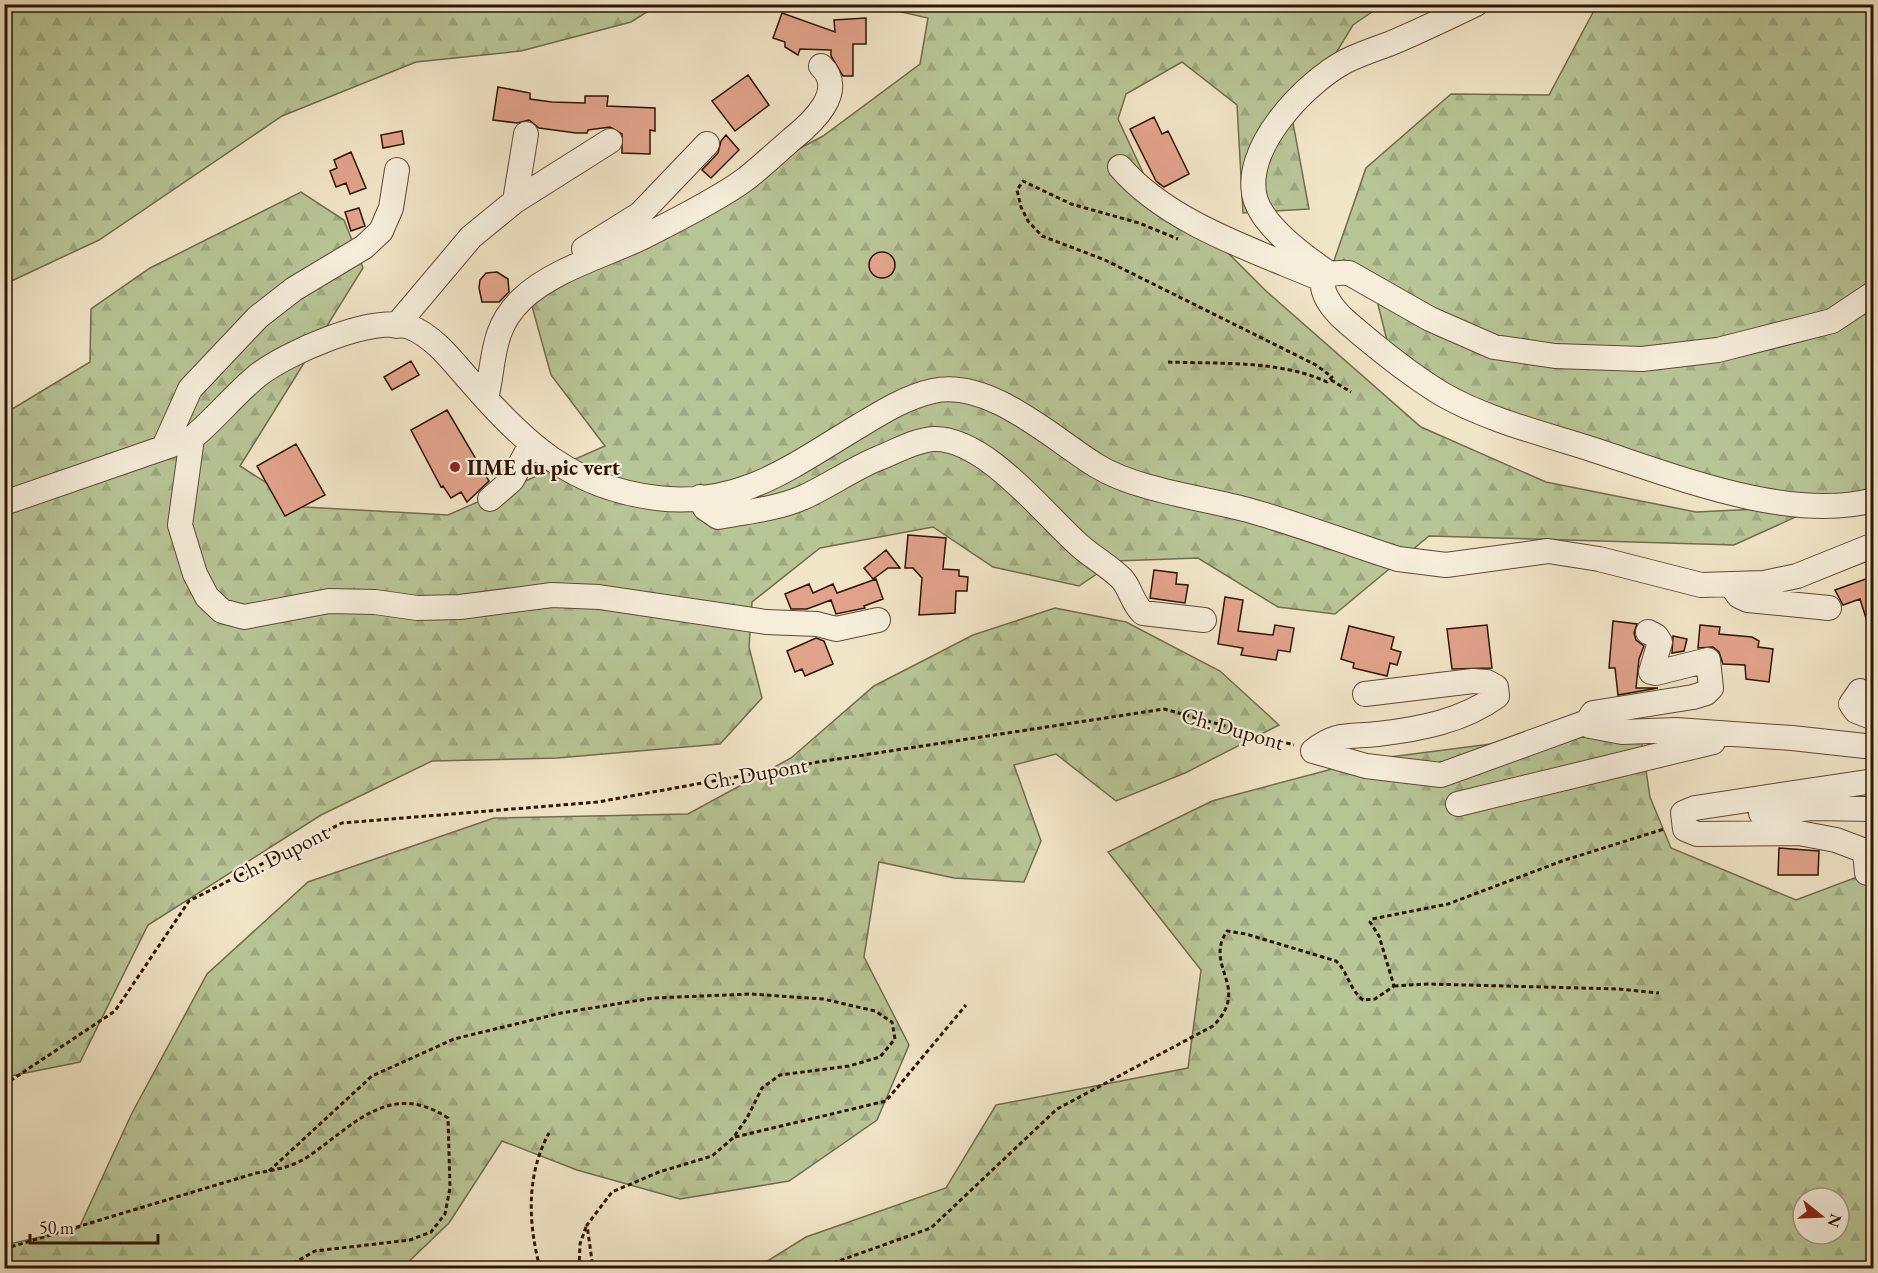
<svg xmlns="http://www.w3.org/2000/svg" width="1878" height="1273" viewBox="0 0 1878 1273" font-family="'EB Garamond',serif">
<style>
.forest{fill:url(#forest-firs);stroke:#736c4c;stroke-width:1.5;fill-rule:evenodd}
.building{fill:#e2a38c;stroke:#2e1402;stroke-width:1.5}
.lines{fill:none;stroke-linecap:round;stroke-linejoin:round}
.minor-casing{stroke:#5f4833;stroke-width:26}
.path{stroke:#2e1402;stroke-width:3;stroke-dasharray:4.5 3;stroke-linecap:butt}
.minor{stroke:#f6eedb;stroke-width:24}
.poi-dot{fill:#8f2418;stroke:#f6eedb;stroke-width:2}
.labels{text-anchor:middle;stroke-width:4.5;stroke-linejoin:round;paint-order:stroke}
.poi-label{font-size:22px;font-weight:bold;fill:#2e1402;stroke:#f6eedb;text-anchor:start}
.street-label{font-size:22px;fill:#2e1402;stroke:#f6eedb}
</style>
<defs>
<pattern id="forest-firs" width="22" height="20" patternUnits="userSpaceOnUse" patternTransform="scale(1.5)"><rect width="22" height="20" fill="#b8c597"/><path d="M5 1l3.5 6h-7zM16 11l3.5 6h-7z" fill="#9ea880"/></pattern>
</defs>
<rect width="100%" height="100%" fill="#f1e5c7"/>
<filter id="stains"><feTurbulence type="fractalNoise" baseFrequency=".00333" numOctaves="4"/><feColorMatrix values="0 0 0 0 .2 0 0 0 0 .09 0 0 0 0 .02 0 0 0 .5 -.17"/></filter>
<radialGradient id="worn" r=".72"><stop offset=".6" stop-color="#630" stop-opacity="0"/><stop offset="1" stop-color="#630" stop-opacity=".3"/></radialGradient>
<!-- forest -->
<path class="forest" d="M 4,5 L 5,4 L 658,5 L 631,22 L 521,51 L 416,62 L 282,116 L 99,240 L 5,284 Z
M 871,5 L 1382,5 L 1353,25 L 1293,123 L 1309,209 L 1243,213 L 1237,105 L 1182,62 L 1126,94 L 1118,119 L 1152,192 L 1219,244 L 1266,291 L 1421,427 L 1546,482 L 1696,512 L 1820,506 L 1734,545 L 1429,536 L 1335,614 L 1278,607 L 1198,558 L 1116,561 L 1079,586 L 993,567 L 933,527 L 820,548 L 752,602 L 749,647 L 762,698 L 720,744 L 557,758 L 432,761 L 321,815 L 148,925 L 80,1062 L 5,1077 L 4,414 L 90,362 L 91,309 L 150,268 L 301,192 L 344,220 L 363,268 L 240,466 L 304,507 L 448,515 L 605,446 L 551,375 L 530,299 L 674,215 L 823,136 L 920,64 L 928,18 Z
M 1597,5 L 1873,5 L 1873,496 L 1839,508 L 1610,452 L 1394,368 L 1374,289 L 1340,275 L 1318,307 L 1366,168 L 1451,94 L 1549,95 Z
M 1055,608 L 1126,622 L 1220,671 L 1279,725 L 1185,773 L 1116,801 L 1056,754 L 1014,765 L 1041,841 L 1024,882 L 954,878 L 879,862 L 864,957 L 909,1045 L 877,1120 L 789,1181 L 680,1199 L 577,1170 L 502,1141 L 449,1223 L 402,1268 L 5,1268 L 5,1245 L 79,1228 L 132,1113 L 207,974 L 308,882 L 494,818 L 688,814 L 791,758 L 874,686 L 973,635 Z
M 1637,710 L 1650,797 L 1671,848 L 1796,900 L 1873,871 L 1873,1268 L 756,1268 L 806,1237 L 946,1188 L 996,1105 L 1188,1068 L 1201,970 L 1108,852 L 1212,801 L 1366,760 L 1529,739 ZM 1803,1198 L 1839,1198 L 1839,1234 L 1803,1234 Z"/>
<!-- building -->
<path class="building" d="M 782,13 L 835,32 L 834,20 L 866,18 L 866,44 L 853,44 L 853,76 L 843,76 L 831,56 L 831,50 L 800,49 L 798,55 L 785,47 L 785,42 L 773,38 Z
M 748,75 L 769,105 L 735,131 L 712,101 Z
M 498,87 L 530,93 L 530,99 L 552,102 L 585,103 L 585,96 L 608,96 L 607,106 L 655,108 L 655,131 L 650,130 L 650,154 L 622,153 L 622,134 L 610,127 L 588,130 L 587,133 L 576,133 L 539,128 L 529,120 L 517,123 L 493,120 Z
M 1154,117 L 1162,134 L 1168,131 L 1189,174 L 1164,187 L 1156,181 L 1130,129 Z
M 402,131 L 404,144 L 383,148 L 381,135 Z
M 726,135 L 739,150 L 711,178 L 702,170 L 718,153 L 721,141 Z
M 351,152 L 366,188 L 350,194 L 346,183 L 336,187 L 330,171 L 337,168 L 334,160 Z
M 359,208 L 365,226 L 351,231 L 345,212 Z
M869 265a13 13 0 1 1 26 0a13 13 0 1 1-26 0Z
M 497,272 L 508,279 L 509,292 L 499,302 L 482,302 L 479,288 L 480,280 L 486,273 Z
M 411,361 L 419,375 L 392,390 L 384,377 Z
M 447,410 L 489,481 L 467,502 L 461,492 L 451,498 L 443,486 L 441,487 L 411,430 Z
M 296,444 L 325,495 L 285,516 L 257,466 Z
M 908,535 L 946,538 L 943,569 L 959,570 L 959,576 L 968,577 L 967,591 L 956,591 L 955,613 L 919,615 L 922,578 L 913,568 L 905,568 Z
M 886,550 L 900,568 L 888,568 L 873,579 L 864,568 Z
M 1154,570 L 1177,573 L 1176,584 L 1188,585 L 1185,603 L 1150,598 Z
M 1874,576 L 1874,631 L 1870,631 L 1860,599 L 1843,605 L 1835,590 Z
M 876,579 L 883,599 L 864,606 L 865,608 L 836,614 L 831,600 L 807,609 L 791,609 L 785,594 L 809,584 L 813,593 L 833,584 L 837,593 Z
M 1225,597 L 1243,600 L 1238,631 L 1273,635 L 1275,625 L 1294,628 L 1290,652 L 1278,650 L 1276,660 L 1241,655 L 1243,648 L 1218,644 Z
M 1613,621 L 1637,624 L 1634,633 L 1636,640 L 1644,646 L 1639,659 L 1636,688 L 1658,688 L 1618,695 L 1615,668 L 1609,668 Z
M 1487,625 L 1492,668 L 1452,669 L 1447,629 Z
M 1700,625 L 1720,627 L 1719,634 L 1752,637 L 1759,641 L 1758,647 L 1773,649 L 1769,682 L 1746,679 L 1745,665 L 1723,664 L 1719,652 L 1713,647 L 1698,648 Z
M 1349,626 L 1394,637 L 1391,649 L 1401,652 L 1397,665 L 1390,663 L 1387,676 L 1353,668 L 1354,663 L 1341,659 Z
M 1673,636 L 1687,639 L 1684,651 L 1672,653 Z
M 816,638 L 824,641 L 833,664 L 805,676 L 802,669 L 795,672 L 787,651 Z
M 1779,848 L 1819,851 L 1818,875 L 1778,875 Z"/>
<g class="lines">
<!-- minor casing -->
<g class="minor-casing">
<path id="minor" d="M 1120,167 C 1167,222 1253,250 1319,278
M 515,201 L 526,134
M 584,249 L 640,214 L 707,144
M 1330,274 C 1306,258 1266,229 1256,201 C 1239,150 1306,82 1346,61 C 1360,54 1375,49 1389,44 C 1418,32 1447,18 1476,4
M 1874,293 L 1832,321 L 1718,350 L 1642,359 L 1555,356 L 1494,347 L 1430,319 L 1349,273 C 1303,269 1328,307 1348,323 C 1377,348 1409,374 1442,394 C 1485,419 1544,434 1591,449 C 1672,475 1789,523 1874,500
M 396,326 L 471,237 L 515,201 L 610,141
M 486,399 C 495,362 490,329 522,299 C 552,270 606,255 643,237 C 673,222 722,197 747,178 C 762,166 777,152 792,139 C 812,123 847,91 821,66
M 192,438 L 180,525 L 195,574 L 207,597 L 222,611 L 244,617 L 329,601 L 375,602 L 417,608 L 460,607 L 552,595 L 599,597 L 766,622 L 817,624 L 836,629 L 878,620
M 164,447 L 190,389 L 258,317 L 294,289 L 364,247 L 381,231 L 391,208 L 397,170
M 700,497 L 705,508 L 718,517 C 746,512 776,509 802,498 C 829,486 852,469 879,458 C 895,452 917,439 935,439 C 986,439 1043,513 1079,545 C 1092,557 1109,566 1122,579 C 1131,589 1132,603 1143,613 L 1204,620
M 490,499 L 512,480 L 531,444
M 4,503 L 192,438 C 215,419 234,395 257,376 C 286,353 373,314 410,327 C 435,337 453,362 471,382 C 524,443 572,488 657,498 C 740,508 792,466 859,426 C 882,412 906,397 933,391 C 989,378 1053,439 1097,466 C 1136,490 1203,498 1248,510 C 1298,524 1348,543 1398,559 L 1446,565 L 1548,551 L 1599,559 L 1701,585 L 1764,583 L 1797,576 L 1874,545
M 1730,584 L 1739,596 L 1748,600 L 1829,608
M 1860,691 L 1851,704 L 1856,711 L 1874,718
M 1587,722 L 1590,726 L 1622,732 L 1676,730 L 1792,738 L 1874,747
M 1587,722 L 1593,713 L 1693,697 L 1706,693 L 1711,688 L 1708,660 L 1656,673 L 1651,672 L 1660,642 L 1656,636 L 1648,632
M 1313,751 C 1336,732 1350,737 1378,734 C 1420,729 1463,721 1497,696 L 1496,687 L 1487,682 L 1473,681 L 1365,694
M 1313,751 L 1366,766 L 1441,775 L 1587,722
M 1458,804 L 1713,742
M 1761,813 L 1812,808 L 1874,809
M 1867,873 L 1865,851 L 1836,840 L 1799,833 L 1697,834 L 1685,829 L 1683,813 L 1695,808 L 1874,781"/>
</g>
<!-- path -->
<path class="path" d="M 1168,362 C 1220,364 1279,360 1327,382 L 1332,377 L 1316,365 L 1105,260 L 1042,236 L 1028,221 L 1021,207 L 1017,190 L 1023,181 L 1071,204 L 1139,223 L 1178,239
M 1331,380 L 1351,392
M 1394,986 L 1427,984 L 1619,989 L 1659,993
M 4,1085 L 115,1011 L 189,901 L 342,823 L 598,802 L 818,762 L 1164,709 L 1294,745
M 735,1137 L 886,1101 L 966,1005
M 269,1171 L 372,1076 L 454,1039 L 561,1013 L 653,998 L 751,994 L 823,999 L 875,1011 L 892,1022 L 895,1039 L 880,1057 L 849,1066 L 780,1075 L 762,1088 L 747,1118 L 733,1138 L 712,1156 L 659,1172 L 612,1192 L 587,1225 L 593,1268
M 4,1249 L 256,1173 C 275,1170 293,1167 309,1156 C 354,1125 390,1080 448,1118 L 450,1188 L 445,1214 L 431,1232 L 410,1240 L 315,1251 L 285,1268
M 540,1268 C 528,1223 526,1175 549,1133
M 579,1268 L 580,1244 L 586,1227
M 819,1268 L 931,1228 L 1057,1109 L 1213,1026 C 1252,987 1203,967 1227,931 L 1246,934 L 1336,961 C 1348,972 1349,989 1363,1000 L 1375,999 L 1394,986 L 1379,936 L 1370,922 L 1372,919 L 1448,904 L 1562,861 L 1664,829"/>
<!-- minor -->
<use href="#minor" class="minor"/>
</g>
<!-- markers -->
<circle class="poi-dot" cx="455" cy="467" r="6"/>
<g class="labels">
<!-- poi labels -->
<g class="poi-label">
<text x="467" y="475">IIME du pic vert</text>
</g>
<!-- street labels -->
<g class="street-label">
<text transform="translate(1233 728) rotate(16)" y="8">Ch. Dupont</text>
<text transform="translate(755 773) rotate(-10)" y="8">Ch. Dupont</text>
<text transform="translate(280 854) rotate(-27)" y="8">Ch. Dupont</text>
</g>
</g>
<!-- margin -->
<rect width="1878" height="1273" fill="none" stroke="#f1e5c7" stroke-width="24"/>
<rect x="6" y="6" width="1866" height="1261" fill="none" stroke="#2e1402" stroke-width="3"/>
<rect x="12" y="12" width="1854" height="1249" fill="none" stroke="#2e1402" stroke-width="1.5"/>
<!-- north arrow -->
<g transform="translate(1821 1216) rotate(108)"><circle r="28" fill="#f6eedb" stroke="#a69784" stroke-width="1.5"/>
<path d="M0-4.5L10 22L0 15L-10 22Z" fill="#8f2418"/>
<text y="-9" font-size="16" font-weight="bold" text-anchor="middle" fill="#2e1402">N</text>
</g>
<!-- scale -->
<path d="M30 1234v9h128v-9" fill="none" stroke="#2e1402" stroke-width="3"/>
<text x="39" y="1234" font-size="18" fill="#2e1402" stroke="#f6eedb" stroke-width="4.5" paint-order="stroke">50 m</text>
<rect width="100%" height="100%" filter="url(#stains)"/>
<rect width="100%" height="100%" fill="url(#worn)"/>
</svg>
